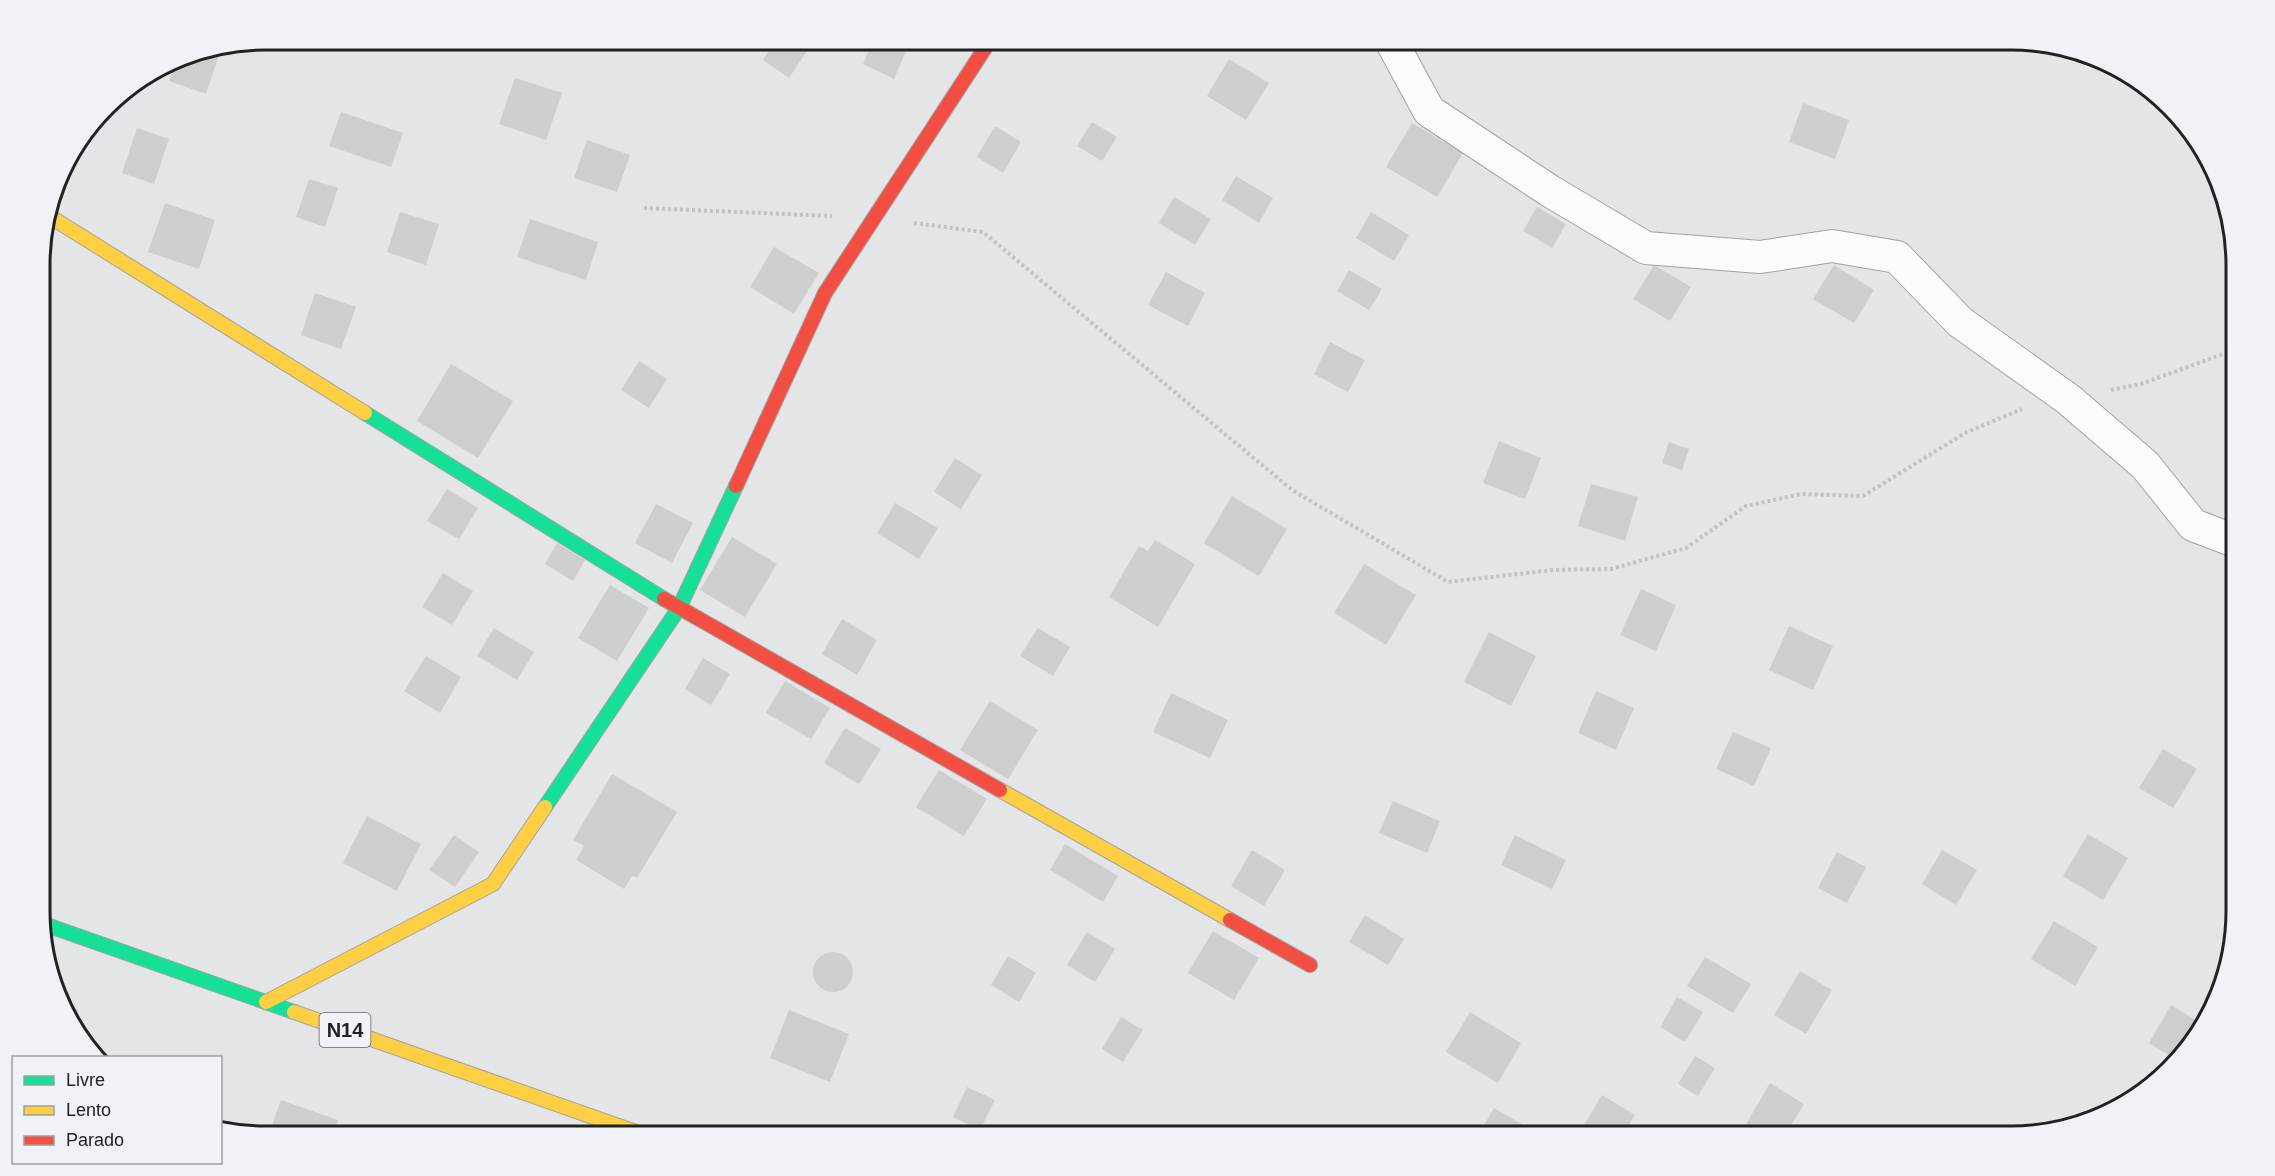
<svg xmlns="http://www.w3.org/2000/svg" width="2275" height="1176" viewBox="0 0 2275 1176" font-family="Helvetica,sans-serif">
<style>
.building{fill:#cdcecf}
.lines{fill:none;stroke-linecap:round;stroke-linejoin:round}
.street-casing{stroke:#a0a2a4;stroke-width:34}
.fast-casing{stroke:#a0a2a4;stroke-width:16}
.slow-casing{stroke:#a0a2a4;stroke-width:16}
.jam-casing{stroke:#a0a2a4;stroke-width:16}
.path{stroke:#c2c2c3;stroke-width:4;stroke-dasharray:3 3;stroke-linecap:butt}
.street{stroke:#fbfbfb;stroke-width:32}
.fast{stroke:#16e098;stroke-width:14}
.slow{stroke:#ffcf43;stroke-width:14}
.jam{stroke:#f24e42;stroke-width:14}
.labels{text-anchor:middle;stroke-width:4.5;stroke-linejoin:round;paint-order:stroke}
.shield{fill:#eff2f7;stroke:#5f6063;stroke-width:1.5}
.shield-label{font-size:20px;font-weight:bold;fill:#212224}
.rim{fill:none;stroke:#212224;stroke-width:3}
</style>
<rect width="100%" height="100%" fill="#e3e5e7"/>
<!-- building -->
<path class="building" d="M 776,39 L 815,39 L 789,78 L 763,60 Z
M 874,39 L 898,39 L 909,44 L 894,79 L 863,64 Z
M 206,51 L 219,55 L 206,94 L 169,81 L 177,57 Z
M 1229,59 L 1269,83 L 1246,120 L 1207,96 Z
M 515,78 L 562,93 L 546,140 L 499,124 Z
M 1803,103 L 1849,120 L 1835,159 L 1789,142 Z
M 341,112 L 403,133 L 391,167 L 329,146 Z
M 1092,122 L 1117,137 L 1102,161 L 1077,146 Z
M 1412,123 L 1463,153 L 1437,197 L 1386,167 Z
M 995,126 L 1021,142 L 1003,173 L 977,157 Z
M 137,128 L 169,139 L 154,184 L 122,173 Z
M 587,140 L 630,155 L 617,192 L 574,178 Z
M 1236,176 L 1273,198 L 1259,223 L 1222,200 Z
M 309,179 L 338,188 L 325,227 L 296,217 Z
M 1174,197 L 1211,219 L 1195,245 L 1159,223 Z
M 165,203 L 215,220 L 199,269 L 148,252 Z
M 1537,207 L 1566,224 L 1552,248 L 1523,231 Z
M 400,212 L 439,224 L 426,265 L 387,252 Z
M 1371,212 L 1409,235 L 1394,261 L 1356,238 Z
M 530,219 L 598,242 L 586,280 L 517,257 Z
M 774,247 L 819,273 L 794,314 L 750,287 Z
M 1654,265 L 1691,287 L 1670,321 L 1633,299 Z
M 1834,265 L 1874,290 L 1854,323 L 1813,299 Z
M 1349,270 L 1382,289 L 1369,310 L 1337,291 Z
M 1166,272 L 1205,293 L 1188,326 L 1148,305 Z
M 315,293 L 356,307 L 341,349 L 301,335 Z
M 1330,342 L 1365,360 L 1348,392 L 1314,374 Z
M 639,361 L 667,379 L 649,408 L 621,390 Z
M 451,364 L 513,401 L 478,458 L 417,421 Z
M 1499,441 L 1541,458 L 1525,499 L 1483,483 Z
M 1669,442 L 1689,449 L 1682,470 L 1662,463 Z
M 955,458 L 982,475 L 961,509 L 934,492 Z
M 1591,484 L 1638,497 L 1625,541 L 1578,526 Z
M 447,489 L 478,508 L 459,539 L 427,521 Z
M 1232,496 L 1287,529 L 1259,576 L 1204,543 Z
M 895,503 L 938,528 L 919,559 L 877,533 Z
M 656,504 L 693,523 L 672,563 L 635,543 Z
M 732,537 L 777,564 L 745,617 L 700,590 Z
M 1155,540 L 1195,564 L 1158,627 L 1109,597 L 1139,546 L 1148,551 Z
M 557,543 L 585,560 L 573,581 L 545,564 Z
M 1364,564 L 1416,595 L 1386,645 L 1334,613 Z
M 443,573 L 473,591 L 452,625 L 422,607 Z
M 610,585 L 649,608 L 617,661 L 578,638 Z
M 1641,589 L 1676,605 L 1656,651 L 1620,635 Z
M 2235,592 L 2235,616 L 2225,610 Z
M 842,619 L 877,640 L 857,675 L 822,654 Z
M 1789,626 L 1833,646 L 1813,690 L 1769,670 Z
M 494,628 L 534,652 L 517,680 L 477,656 Z
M 1038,628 L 1070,647 L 1053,676 L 1020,656 Z
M 1489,632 L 1536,656 L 1511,706 L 1464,682 Z
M 426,656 L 461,677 L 440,713 L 404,691 Z
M 703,658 L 730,674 L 711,705 L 685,689 Z
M 785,681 L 830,708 L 811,739 L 766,713 Z
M 1596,691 L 1634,708 L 1616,750 L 1578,733 Z
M 1171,693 L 1228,720 L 1210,758 L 1153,732 Z
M 990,701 L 1038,730 L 1008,779 L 960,750 Z
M 845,728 L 881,749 L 859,784 L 824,763 Z
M 1733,732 L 1771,748 L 1754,786 L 1716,769 Z
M 2163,749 L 2197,769 L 2173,808 L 2139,788 Z
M 939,770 L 987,799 L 964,836 L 916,807 Z
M 612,774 L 677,812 L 637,878 L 632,876 L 624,889 L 576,860 L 584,846 L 573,840 Z
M 1393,801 L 1440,821 L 1427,853 L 1379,833 Z
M 367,816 L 421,844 L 397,891 L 343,863 Z
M 2088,834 L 2128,858 L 2103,900 L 2063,876 Z
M 454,835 L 479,852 L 455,887 L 429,870 Z
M 1515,835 L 1566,860 L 1552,889 L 1501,865 Z
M 1065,844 L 1118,876 L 1103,902 L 1050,870 Z
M 1252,850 L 1285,870 L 1264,906 L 1231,886 Z
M 1942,850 L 1977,870 L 1956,905 L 1922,884 Z
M 1837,852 L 1866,867 L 1847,903 L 1818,888 Z
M 1365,915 L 1404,939 L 1388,965 L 1349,942 Z
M 2054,921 L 2098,947 L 2075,986 L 2031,959 Z
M 1213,931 L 1259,958 L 1234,1000 L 1188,973 Z
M 1087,932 L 1115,949 L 1095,982 L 1067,965 Z
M813 972a20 20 0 1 1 40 0a20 20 0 1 1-40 0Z
M 1008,956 L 1036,973 L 1019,1002 L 991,985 Z
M 1705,957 L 1751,984 L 1733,1013 L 1687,986 Z
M 1800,971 L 1832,990 L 1806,1034 L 1774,1015 Z
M 1677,997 L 1703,1012 L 1685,1042 L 1660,1027 Z
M 2171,1005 L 2204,1025 L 2179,1061 L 2149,1043 Z
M 789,1010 L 849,1034 L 830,1082 L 770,1058 Z
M 1470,1012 L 1521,1043 L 1498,1083 L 1446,1052 Z
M 1121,1017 L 1143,1030 L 1123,1062 L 1102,1049 Z
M 1695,1056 L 1715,1068 L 1698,1096 L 1678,1084 Z
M 1770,1083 L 1804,1104 L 1784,1137 L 1767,1137 L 1746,1124 Z
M 967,1087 L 995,1100 L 980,1130 L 953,1117 Z
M 1602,1095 L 1635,1115 L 1622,1137 L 1592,1137 L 1581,1130 Z
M 281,1100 L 338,1120 L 332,1137 L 268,1137 Z
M 1494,1108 L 1533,1131 L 1529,1137 L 1477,1137 Z"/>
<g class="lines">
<!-- street casing -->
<g class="street-casing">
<path id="street" d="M 1390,39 L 1429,111 L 1550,191 L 1646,248 L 1760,257 L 1832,246 L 1897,257 L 1960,322 L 2068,399 L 2145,465 L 2193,525 L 2235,541"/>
</g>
<!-- fast casing -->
<g class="fast-casing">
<path id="fast" d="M 365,413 L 664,599
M 545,807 L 679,608 L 736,486
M 41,923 L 294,1012"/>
</g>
<!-- slow casing -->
<g class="slow-casing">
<path id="slow" d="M 49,216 L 365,413
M 1000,790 L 1230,920
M 266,1002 L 493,884 L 545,807
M 294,1012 L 650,1137"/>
</g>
<!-- jam casing -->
<g class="jam-casing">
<path id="jam" d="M 736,486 L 825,293 L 991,39
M 664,599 L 1000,790
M 1230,920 L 1310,965"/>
</g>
<!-- path -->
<path class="path" d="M 644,208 L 832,216
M 914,223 L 983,232 L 1292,490 L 1448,582 L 1553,570 L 1611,569 L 1686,548 L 1746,506 L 1801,494 L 1863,496 L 1965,433 L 2022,409
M 2111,390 L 2141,384 L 2226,353 L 2234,353"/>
<!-- street -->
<use href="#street" class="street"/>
<!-- fast -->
<use href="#fast" class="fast"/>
<!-- slow -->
<use href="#slow" class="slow"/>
<!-- jam -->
<use href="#jam" class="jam"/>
</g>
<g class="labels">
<!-- shield labels -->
<rect class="shield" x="319.5" y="1013" width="51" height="34" rx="4.5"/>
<g class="shield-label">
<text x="345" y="1037">N14</text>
</g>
</g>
<!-- crop -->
<path d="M0 0H2275V1176H0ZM265 50H2011A215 215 0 0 1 2226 265V911A215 215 0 0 1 2011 1126H265A215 215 0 0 1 50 911V265A215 215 0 0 1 265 50Z" fill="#eff2f7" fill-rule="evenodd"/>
<path class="rim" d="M265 50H2011A215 215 0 0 1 2226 265V911A215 215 0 0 1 2011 1126H265A215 215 0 0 1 50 911V265A215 215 0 0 1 265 50Z"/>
<!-- legend -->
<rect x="12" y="1056" width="210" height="108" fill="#eff2f7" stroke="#9d9fa3" stroke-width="1.5"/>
<rect x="24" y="1076" width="30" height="9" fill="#16e098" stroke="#9d9fa3" stroke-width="1.5"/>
<text x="66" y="1086" font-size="18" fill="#212224">Livre</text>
<rect x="24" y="1106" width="30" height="9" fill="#ffcf43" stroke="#9d9fa3" stroke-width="1.5"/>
<text x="66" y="1116" font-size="18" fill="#212224">Lento</text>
<rect x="24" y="1136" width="30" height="9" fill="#f24e42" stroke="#9d9fa3" stroke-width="1.5"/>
<text x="66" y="1146" font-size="18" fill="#212224">Parado</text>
</svg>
